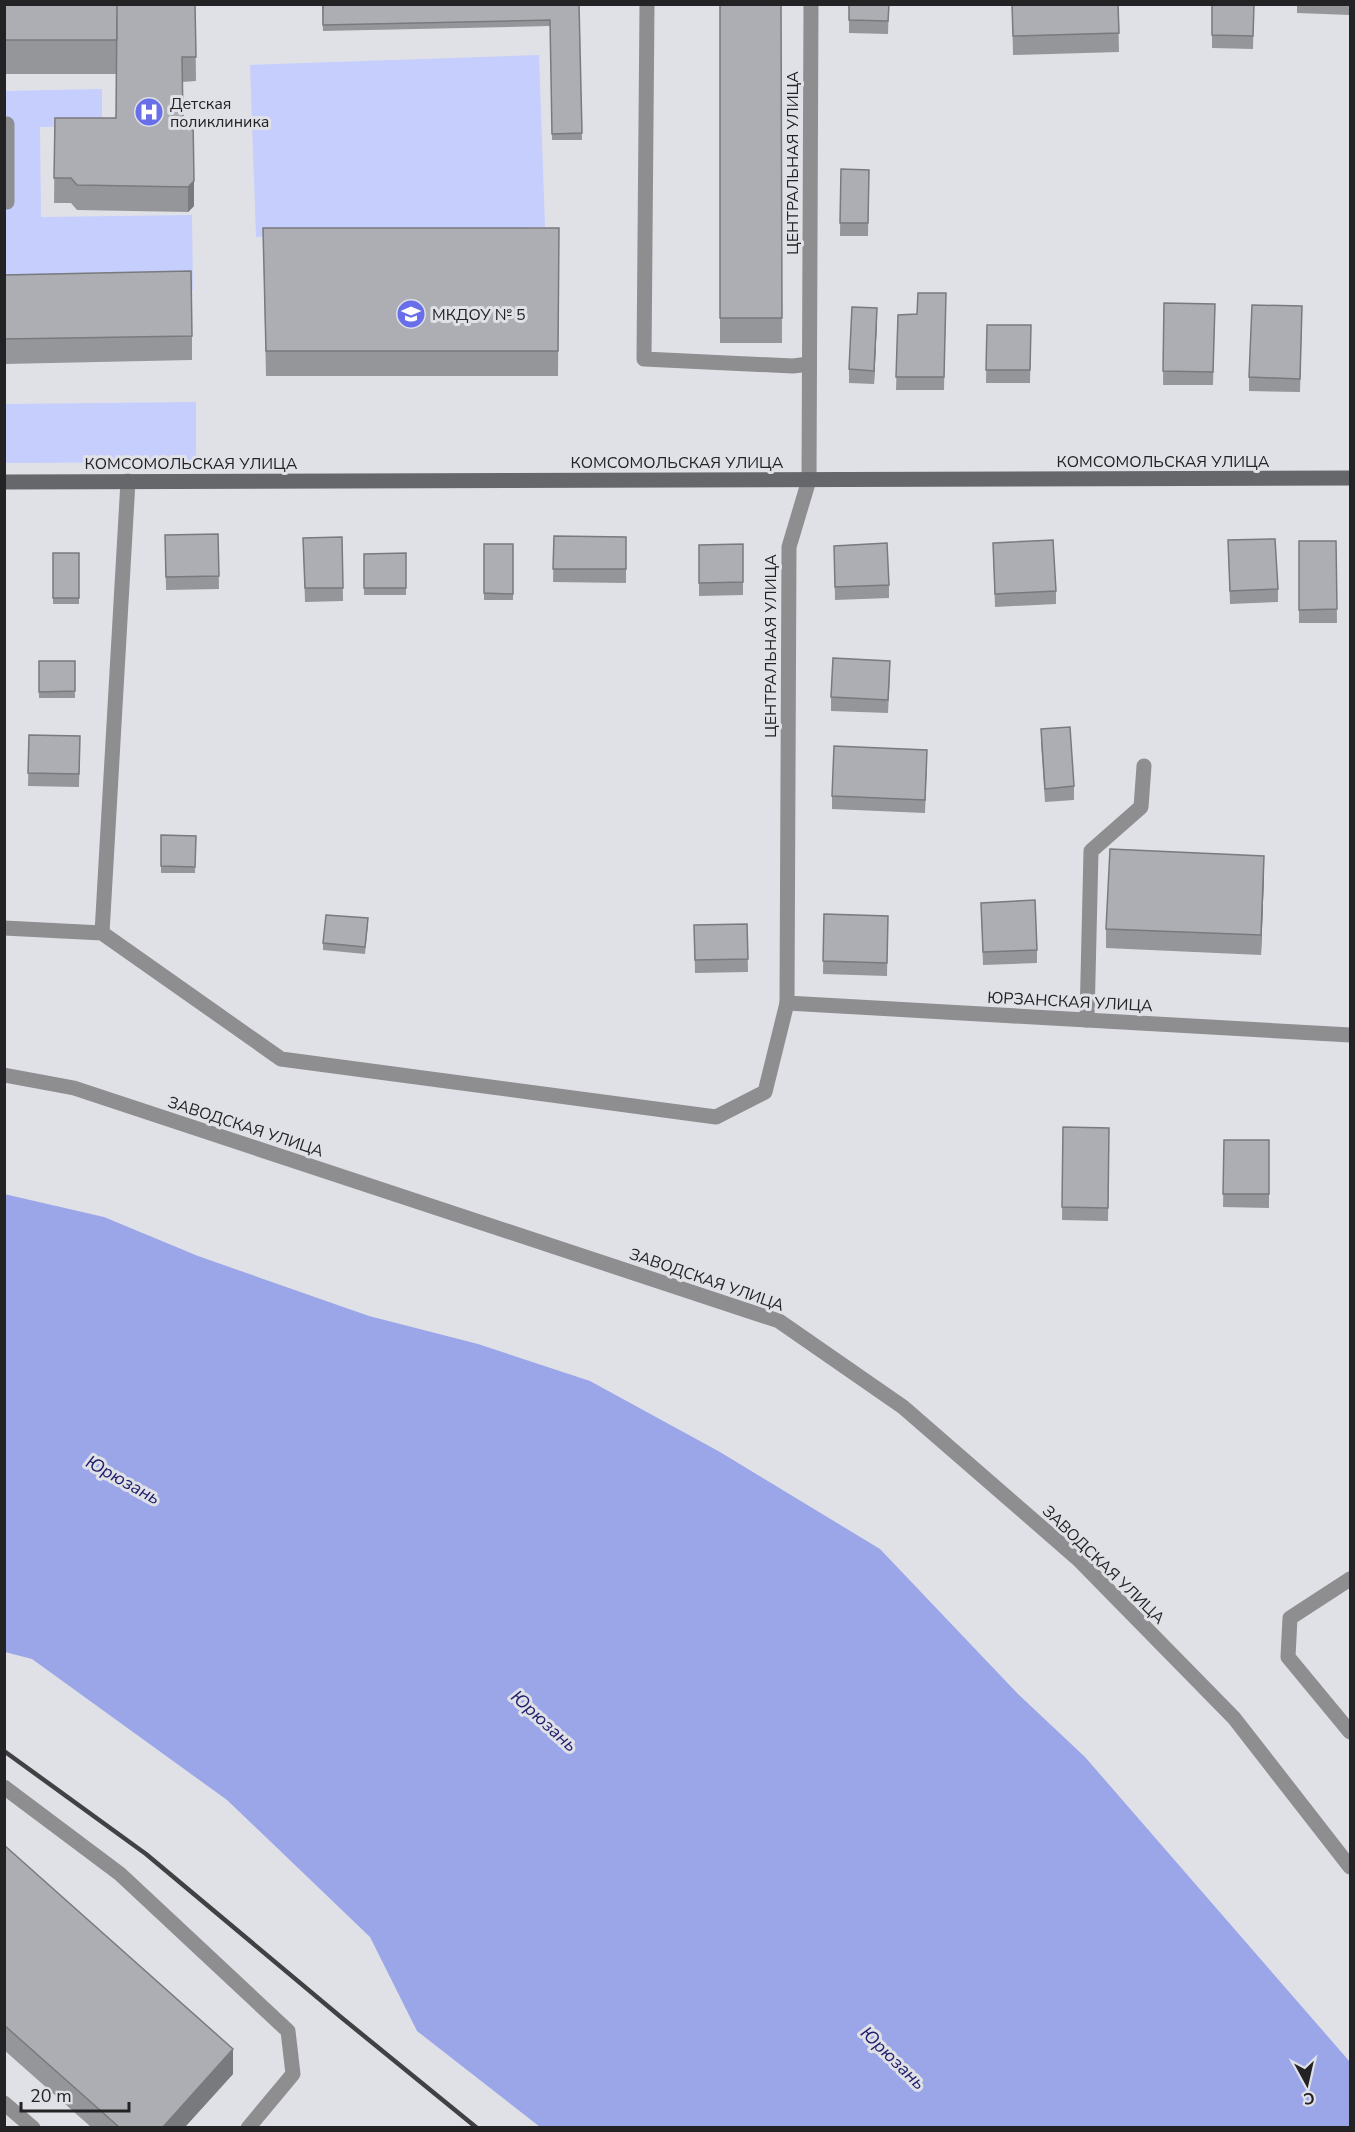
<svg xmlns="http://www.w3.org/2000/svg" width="1355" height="2132" viewBox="0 0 1355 2132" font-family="'Nunito Sans',sans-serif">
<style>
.green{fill:#c5cefd}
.water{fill:#9ba6e8}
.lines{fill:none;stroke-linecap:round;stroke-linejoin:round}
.service{stroke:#8e8e90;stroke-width:15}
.minor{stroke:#8e8e90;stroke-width:15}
.tertiary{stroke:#8e8e90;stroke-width:15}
.secondary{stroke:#66676a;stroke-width:15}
.rail{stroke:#414144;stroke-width:4.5}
.wall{fill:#95969a}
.shaded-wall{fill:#797a7d}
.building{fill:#adaeb3;stroke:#797a7d;stroke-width:1.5}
.labels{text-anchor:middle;stroke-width:6;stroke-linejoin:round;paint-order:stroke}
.poi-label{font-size:16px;fill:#232325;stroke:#e0e1e7;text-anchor:start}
.street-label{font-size:16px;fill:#232325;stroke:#e0e1e7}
.water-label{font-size:18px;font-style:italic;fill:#22206c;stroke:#e0e1e7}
</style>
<rect width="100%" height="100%" fill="#e0e1e7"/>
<!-- green -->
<path class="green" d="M 539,55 L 545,227 L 256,237 L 250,65 Z
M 102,89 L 102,126 L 40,127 L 41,217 L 192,215 L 193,290 L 5,293 L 4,91 Z
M 196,402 L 196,462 L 5,463 L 5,404 Z"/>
<!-- water -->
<path class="water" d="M 4,1194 L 104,1217 L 198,1256 L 369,1316 L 478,1344 L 590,1381 L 720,1452 L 880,1549 L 1018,1694 L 1085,1757 L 1350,2062 L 1350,2127 L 540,2127 L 417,2031 L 370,1937 L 227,1800 L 32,1659 L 5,1652 Z"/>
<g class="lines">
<!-- service -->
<path class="service" d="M 647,4 L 644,359 L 793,366 L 809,364
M 4,124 L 7,124 L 7,202
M 128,481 L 102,933 L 281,1059 L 716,1117 L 765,1092 L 787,1003
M 4,928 L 102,933
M 1087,1020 L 1091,851 L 1141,807 L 1144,766
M 1350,1579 L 1290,1618 L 1288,1657 L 1350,1732
M 4,1787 L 120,1874 L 288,2031 L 293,2074 L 248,2128
M 4,2103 L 33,2128"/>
<!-- minor -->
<path class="minor" d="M 811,4 L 809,480 L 789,547 L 787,1003 L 1350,1035"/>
<!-- tertiary -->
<path class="tertiary" d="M 4,1075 L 74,1088 L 779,1321 L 903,1407 L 1078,1559 L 1234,1718 L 1350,1867"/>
<!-- secondary -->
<path class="secondary" d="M 4,482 L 1350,478"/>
<!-- rail -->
<path class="rail" d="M 4,1751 L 146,1854 L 342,2018 L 477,2128"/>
</g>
<!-- wall -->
<path class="wall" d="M 4,4 L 195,4 L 196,81 L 182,82 L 183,120 L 194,206 L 188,212 L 77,210 L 71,203 L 54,203 L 55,118 L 116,118 L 116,74 L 4,74 Z
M 322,4 L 579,4 L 582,140 L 552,140 L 550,26 L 323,31 Z
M 720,4 L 781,4 L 782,343 L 720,343 Z
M 849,4 L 889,4 L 888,34 L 849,33 Z
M 1012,4 L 1118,4 L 1119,52 L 1013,55 Z
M 1212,4 L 1254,4 L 1253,49 L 1212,48 Z
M 1297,4 L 1350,4 L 1350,15 L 1297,13 Z
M 841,169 L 869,170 L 868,236 L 840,236 Z
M 263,228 L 559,228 L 558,376 L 266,376 Z
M 4,275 L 192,336 L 192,360 L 4,364 Z
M 946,293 L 944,390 L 896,390 L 898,315 L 917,314 Z
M 1164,303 L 1215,304 L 1213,385 L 1163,385 Z
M 1302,320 L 1300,392 L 1249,391 L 1249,377 Z
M 877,321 L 874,384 L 849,383 L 849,369 Z
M 987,325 L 1031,325 L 1030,383 L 986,383 Z
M 218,534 L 219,589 L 166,590 L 165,535 Z
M 554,536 L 626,537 L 626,583 L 553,582 Z
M 342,537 L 343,601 L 305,602 L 303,538 Z
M 1228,540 L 1278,589 L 1278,602 L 1230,604 Z
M 1299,541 L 1336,541 L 1337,623 L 1299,623 Z
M 993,543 L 1056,591 L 1056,604 L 995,607 Z
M 484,544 L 513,544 L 513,600 L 484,600 Z
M 743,544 L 743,595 L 699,596 L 699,545 Z
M 834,546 L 889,585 L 889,598 L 835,600 Z
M 53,553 L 79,553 L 79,604 L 53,604 Z
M 406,553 L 406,595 L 364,595 L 364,554 Z
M 39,661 L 75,661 L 75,698 L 39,698 Z
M 890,674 L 888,713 L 831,711 L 831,697 Z
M 1041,729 L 1074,786 L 1074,800 L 1045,802 L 1041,742 Z
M 29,735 L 80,736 L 79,787 L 28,786 Z
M 927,763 L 925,813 L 832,809 L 832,796 Z
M 161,835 L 196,836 L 195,873 L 161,873 Z
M 1264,875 L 1261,955 L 1106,948 L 1106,929 Z
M 981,903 L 1037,950 L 1037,963 L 983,965 Z
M 824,914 L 888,916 L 887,976 L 823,974 Z
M 747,924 L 748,972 L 695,973 L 694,925 Z
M 368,925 L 365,954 L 323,950 L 323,943 Z
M 1063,1127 L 1109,1128 L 1108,1221 L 1062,1220 Z
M 1224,1140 L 1269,1140 L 1269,1208 L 1223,1207 Z
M 4,1845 L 233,2074 L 185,2127 L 91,2127 L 4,2050 Z"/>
<!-- shaded-wall -->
<path class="shaded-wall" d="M 194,181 L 194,206 L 188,212 L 188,187 Z
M 877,308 L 877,321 L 874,384 L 874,371 Z
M 1264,856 L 1264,875 L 1261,955 L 1261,935 Z
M 233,2049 L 233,2074 L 185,2127 L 163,2127 Z"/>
<!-- building -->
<path class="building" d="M 4,4 L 117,4 L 117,40 L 4,40 Z
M 117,4 L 195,4 L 196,57 L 182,57 L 183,120 L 193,119 L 194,181 L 188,187 L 77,185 L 71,178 L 54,178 L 55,118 L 116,118 Z
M 323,4 L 579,4 L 582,133 L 552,134 L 550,20 L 323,25 Z
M 720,4 L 781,4 L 782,318 L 720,318 Z
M 849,4 L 889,4 L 888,21 L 849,20 Z
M 1012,4 L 1118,4 L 1119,33 L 1013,36 Z
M 1212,4 L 1254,4 L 1253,36 L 1212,35 Z
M 841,169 L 869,170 L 868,223 L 840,223 Z
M 263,228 L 559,228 L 558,351 L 266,351 Z
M 191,271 L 192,336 L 4,339 L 4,275 Z
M 918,293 L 946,293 L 944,377 L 896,377 L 898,315 L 917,314 Z
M 1164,303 L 1215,304 L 1213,372 L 1163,371 Z
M 1252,305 L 1302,306 L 1300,379 L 1249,377 Z
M 852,307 L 877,308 L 874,371 L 849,369 Z
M 987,325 L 1031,325 L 1030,370 L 986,370 Z
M 218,534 L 219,576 L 166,577 L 165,535 Z
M 554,536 L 626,537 L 626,569 L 553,569 Z
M 342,537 L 343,588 L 305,588 L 303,538 Z
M 1275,539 L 1278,589 L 1230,591 L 1228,540 Z
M 1053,540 L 1056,591 L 995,594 L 993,543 Z
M 1299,541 L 1336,541 L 1337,609 L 1299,610 Z
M 887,543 L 889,585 L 835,587 L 834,546 Z
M 484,544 L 513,544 L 513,594 L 484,593 Z
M 743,544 L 743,582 L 699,583 L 699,545 Z
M 53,553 L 79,553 L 79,598 L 53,598 Z
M 406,553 L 406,588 L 364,588 L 364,554 Z
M 833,658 L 890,661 L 888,700 L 831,697 Z
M 39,661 L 75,661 L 75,691 L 39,692 Z
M 1070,727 L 1074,786 L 1045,789 L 1041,729 Z
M 29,735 L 80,736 L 79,774 L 28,773 Z
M 834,746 L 927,750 L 925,800 L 832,796 Z
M 161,835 L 196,836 L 195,867 L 161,866 Z
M 1110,849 L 1264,856 L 1261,935 L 1106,929 Z
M 1035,900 L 1037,950 L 983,952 L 981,903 Z
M 824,914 L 888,916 L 887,963 L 823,961 Z
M 326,915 L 368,918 L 365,947 L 323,943 Z
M 747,924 L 748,959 L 695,960 L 694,925 Z
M 1063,1127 L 1109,1128 L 1108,1208 L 1062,1207 Z
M 1224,1140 L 1269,1140 L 1269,1194 L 1223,1194 Z
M 4,1845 L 233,2049 L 163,2127 L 119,2127 L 4,2025 Z"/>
<!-- icons -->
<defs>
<g id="hospital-disc" transform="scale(1.5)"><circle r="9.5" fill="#686fe8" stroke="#e0e1e7"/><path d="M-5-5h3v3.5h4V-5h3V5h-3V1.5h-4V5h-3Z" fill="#fff"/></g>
<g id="school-disc" transform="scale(1.5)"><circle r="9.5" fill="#686fe8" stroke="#e0e1e7"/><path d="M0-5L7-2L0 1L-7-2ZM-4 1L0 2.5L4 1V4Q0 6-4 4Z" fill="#fff"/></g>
</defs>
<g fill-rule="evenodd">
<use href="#hospital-disc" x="149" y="112"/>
<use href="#school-disc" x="411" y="314"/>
</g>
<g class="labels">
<!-- poi labels -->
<g class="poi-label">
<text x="170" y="109">Детская<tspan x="170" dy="18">поликлиника</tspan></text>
<text x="432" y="320">МКДОУ № 5</text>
</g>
<!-- street labels -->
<g class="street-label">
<text transform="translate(792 163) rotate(-90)" y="6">ЦЕНТРАЛЬНАЯ УЛИЦА</text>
<text x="1163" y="467">КОМСОМОЛЬСКАЯ УЛИЦА</text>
<text x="677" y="468">КОМСОМОЛЬСКАЯ УЛИЦА</text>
<text x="191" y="469">КОМСОМОЛЬСКАЯ УЛИЦА</text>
<text transform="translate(770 646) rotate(-90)" y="6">ЦЕНТРАЛЬНАЯ УЛИЦА</text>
<text transform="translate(1070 1001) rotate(3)" y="6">ЮРЗАНСКАЯ УЛИЦА</text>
<text transform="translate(246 1126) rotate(18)" y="6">ЗАВОДСКАЯ УЛИЦА</text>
<text transform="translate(707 1279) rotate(19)" y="6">ЗАВОДСКАЯ УЛИЦА</text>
<text transform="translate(1104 1564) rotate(44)" y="6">ЗАВОДСКАЯ УЛИЦА</text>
</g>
<!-- water labels -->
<g class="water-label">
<text transform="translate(123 1480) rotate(29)" y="6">Юрюзань</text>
<text transform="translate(544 1721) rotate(42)" y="6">Юрюзань</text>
<text transform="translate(893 2058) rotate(44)" y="6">Юрюзань</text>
</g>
</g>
<!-- border -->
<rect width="1355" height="2132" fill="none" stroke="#232325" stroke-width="12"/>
<!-- north arrow -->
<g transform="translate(1307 2084) rotate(172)" stroke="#e0e1e7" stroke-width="4.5" paint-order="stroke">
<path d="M0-4.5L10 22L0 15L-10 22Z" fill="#232325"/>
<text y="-9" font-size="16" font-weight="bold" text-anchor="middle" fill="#232325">С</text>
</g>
<!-- scale -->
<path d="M21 2102v9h108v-9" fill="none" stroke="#232325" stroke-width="3"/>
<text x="30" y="2102" font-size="18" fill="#232325" stroke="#e0e1e7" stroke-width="4.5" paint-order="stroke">20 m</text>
</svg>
